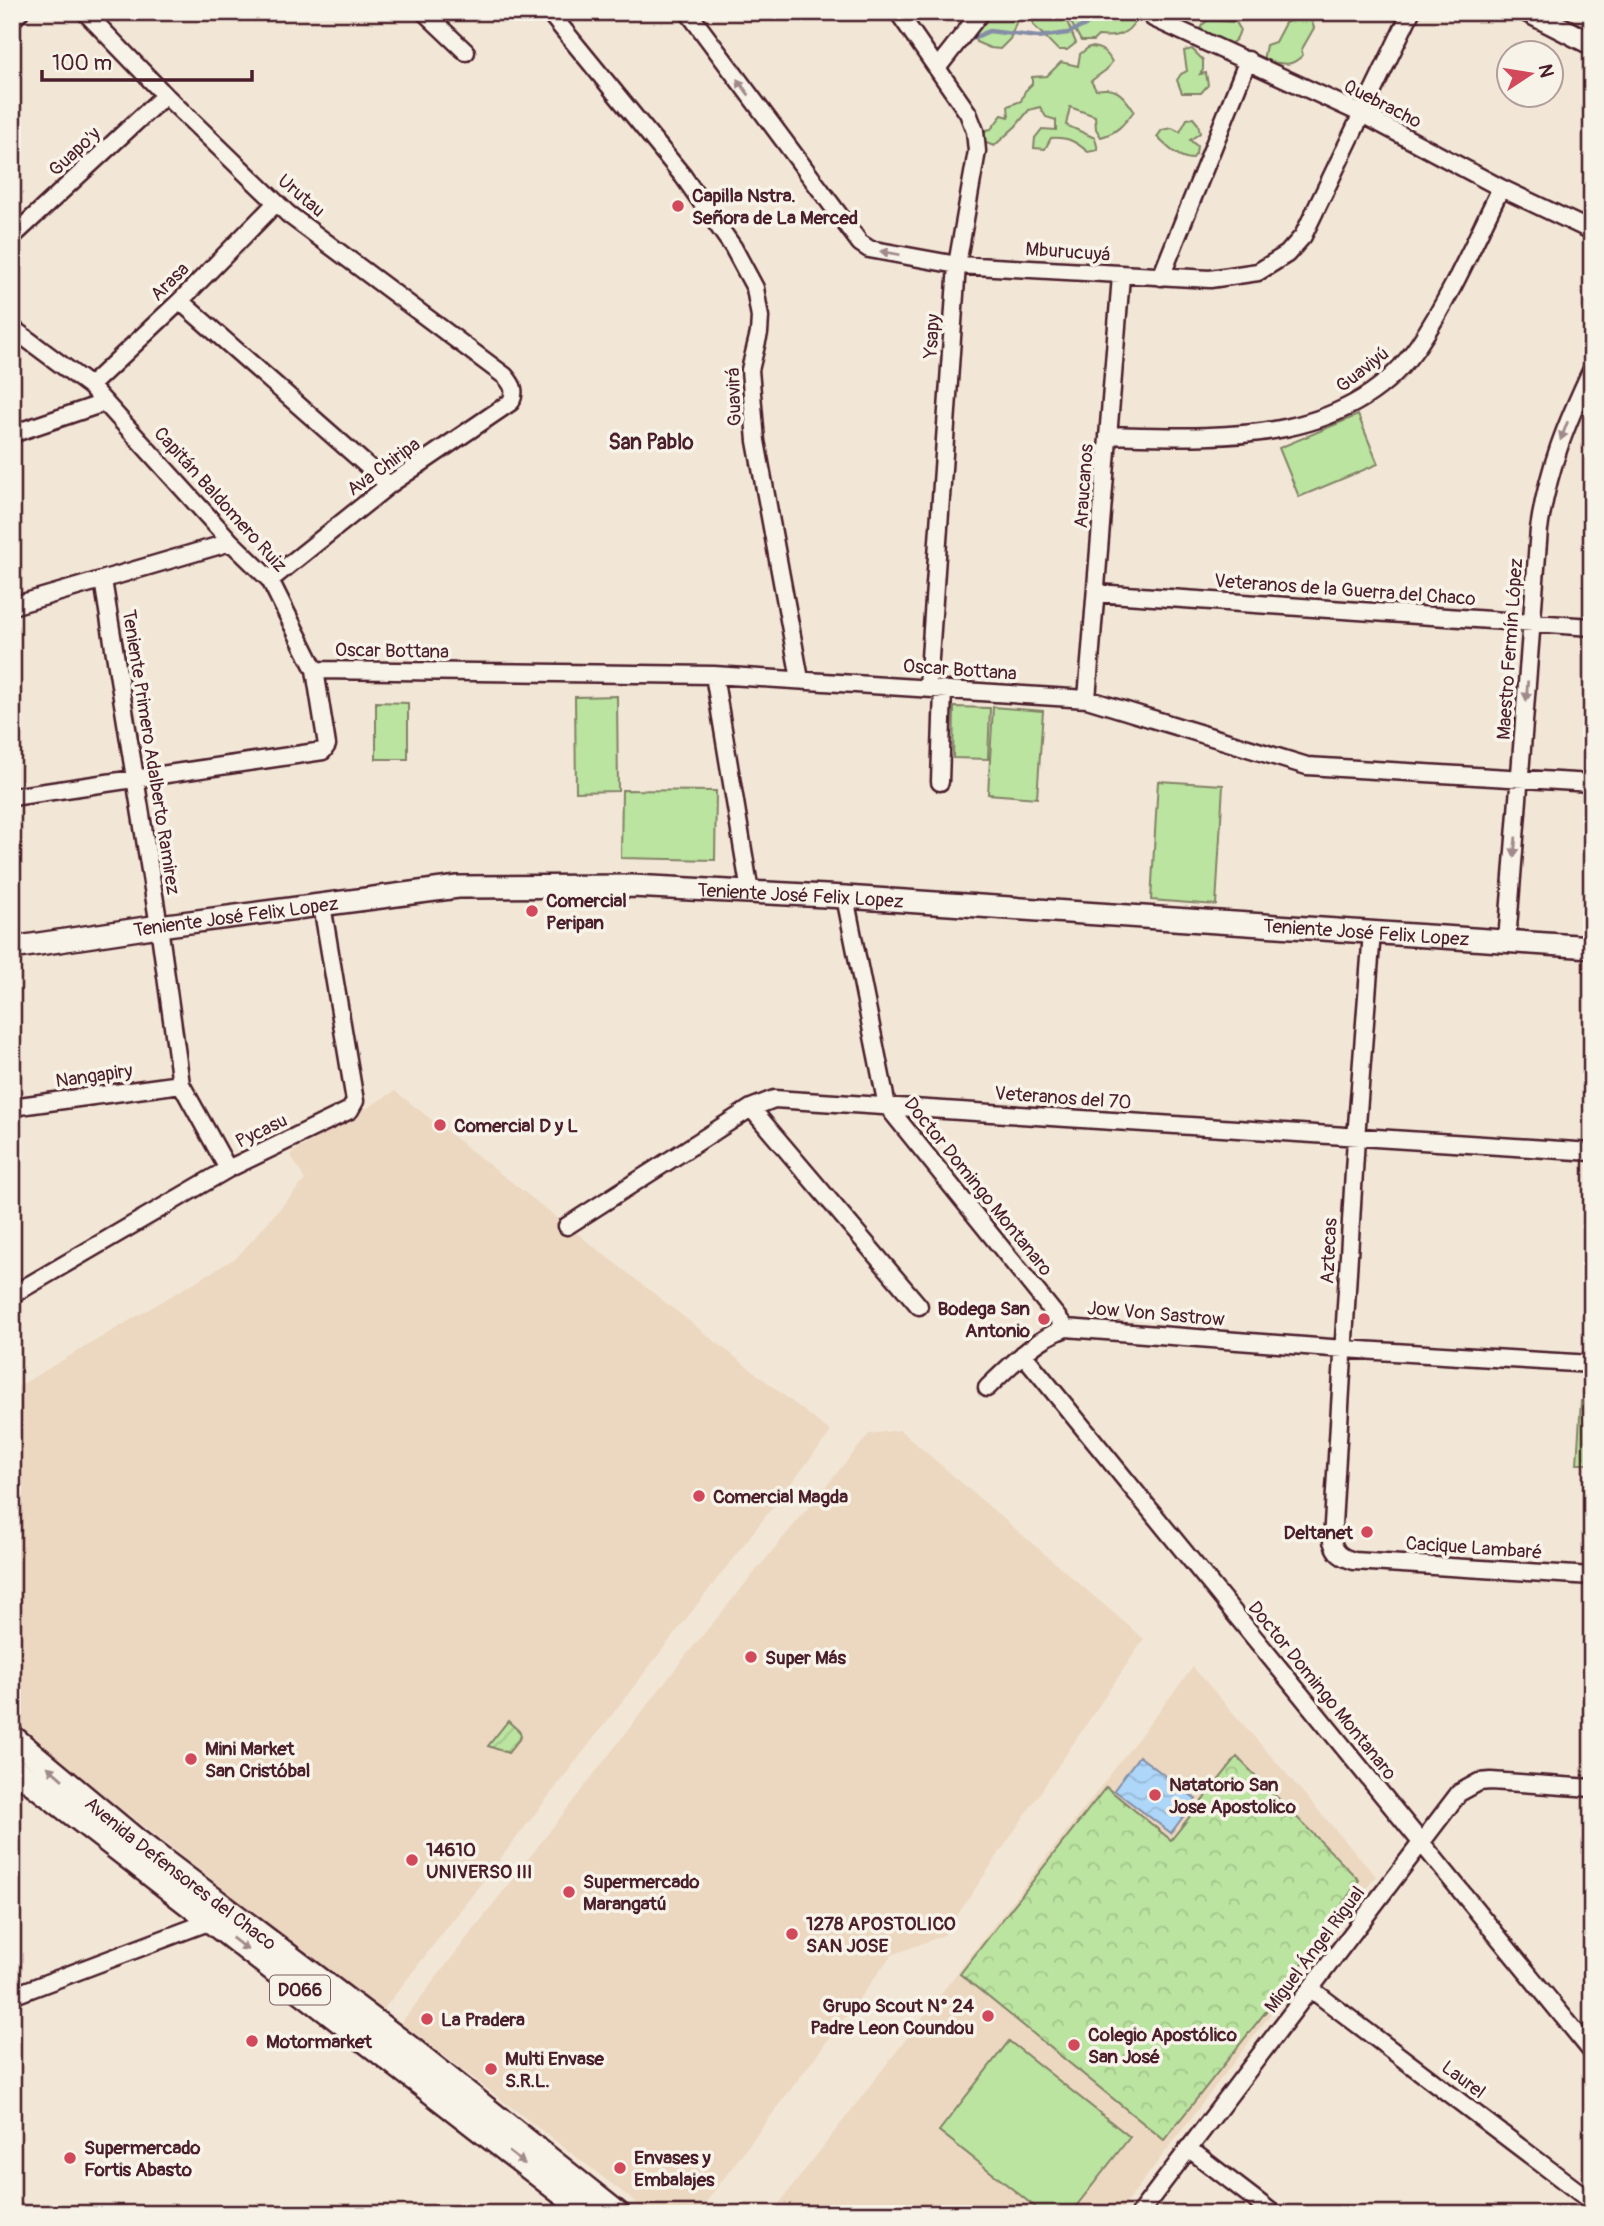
<svg xmlns="http://www.w3.org/2000/svg" width="1604" height="2226" viewBox="0 0 1604 2226" font-family="Pangolin,sans-serif">
<style>
.built{fill:#ecd8c1}
.grass{fill:#bbe4a0;stroke:#828266;stroke-width:2}
.forest{fill:url(#forest-crowns);stroke:#828266;stroke-width:2}
.garden{fill:url(#garden-furrows);stroke:#828266;stroke-width:2}
.water{fill:url(#water-waves);stroke:#858da6;stroke-width:2}
.lines{fill:none;stroke-linecap:round;stroke-linejoin:round}
.stream{stroke:#858da6;stroke-width:4.5}
.minor-casing{stroke:#4a1f2b;stroke-width:21}
.major-casing{stroke:#4a1f2b;stroke-width:26}
.highway-casing{stroke:#4a1f2b;stroke-width:28}
.minor{stroke:#f7f3e8;stroke-width:16}
.major{stroke:#f7f3e8;stroke-width:21}
.highway{stroke:#f7f3e8;stroke-width:23}
.oneway{fill:#a0898a}
.poi-dot{fill:#d1495b;stroke:#f7f3e8;stroke-width:2.5}
.labels{text-anchor:middle;stroke-width:7;stroke-linejoin:round;paint-order:stroke}
.shield{fill:#f7f3e8;stroke:#7e5f64;stroke-width:2}
.shield-label{font-size:18px;font-weight:bold;fill:#4a1f2b}
.street-label{font-size:19px;fill:#4a1f2b;stroke:#f7f3e8}
.poi-label{font-size:19px;font-weight:bold;fill:#4a1f2b;stroke:#f7f3e8;text-anchor:start}
.neighbourhood-label{font-size:21px;font-weight:bold;fill:#4a1f2b;stroke:#f7f3e8}
</style>
<defs>
<pattern id="forest-crowns" width="20" height="18" patternUnits="userSpaceOnUse" patternTransform="scale(1.75)"><rect width="20" height="18" fill="#bbe4a0"/><path d="M2 6a3 3 0 1 1 6 0M12 15a3 3 0 1 1 6 0" fill="none" stroke="#a2c38a"/></pattern>
<pattern id="garden-furrows" width="10" height="10" patternUnits="userSpaceOnUse" patternTransform="scale(1.75)"><rect width="10" height="10" fill="#bbe4a0"/><path d="M-1 1l2-2M0 10L10 0M9 11l2-2" fill="none" stroke="#a2c38a"/></pattern>
<pattern id="water-waves" width="16" height="10" patternUnits="userSpaceOnUse" patternTransform="scale(1.75)"><rect width="16" height="10" fill="#add6f8"/><path d="M0 5q4-4 8 0t8 0" fill="none" stroke="#96b7d5"/></pattern>
</defs>
<rect width="100%" height="100%" fill="#f2e7d6"/>
<filter id="ink" filterUnits="userSpaceOnUse"><feTurbulence type="fractalNoise" baseFrequency=".0143" numOctaves="2"/><feDisplacementMap in="SourceGraphic" scale="14" xChannelSelector="R" yChannelSelector="G"/><feConvolveMatrix kernelMatrix="1 2 1 2 8 2 1 2 1" color-interpolation-filters="sRGB"/></filter>
<g filter="url(#ink)">
<!-- built -->
<path class="built" d="M 395,1091 L 831,1432 L 381,2013 L 12,1723 L 12,1390 L 237,1257 L 305,1180 L 290,1154 Z
M 900,1430 L 1144,1639 L 944,1935 L 892,1955 L 697,2214 L 651,2214 L 401,2023 L 683,1659 L 869,1434 Z
M 1193,1667 L 1376,1876 L 1118,2214 L 771,2214 Z"/>
<!-- grass -->
<path class="grass" d="M 985,12 L 1020,12 L 1010,39 L 1000,49 L 990,48 L 976,42 L 974,32 Z
M 1034,12 L 1063,12 L 1076,43 L 1067,50 L 1058,50 C 1049,41 1042,33 1033,25 Z
M 1139,12 C 1132,33 1119,38 1098,36 L 1093,41 L 1081,41 L 1066,13 Z
M 1291,12 L 1309,12 L 1314,28 L 1302,49 L 1302,56 C 1287,70 1281,61 1263,61 L 1266,45 L 1275,42 L 1285,23 L 1294,19 Z
M 1208,20 L 1236,22 L 1240,29 C 1238,38 1235,42 1226,46 L 1199,32 L 1202,25 Z
M 1089,47 C 1101,47 1107,52 1112,62 L 1106,70 L 1091,81 L 1096,90 C 1116,86 1123,94 1134,111 C 1124,124 1117,133 1101,137 L 1096,129 L 1095,116 L 1070,107 L 1066,125 L 1095,138 L 1098,150 L 1088,152 C 1075,141 1068,137 1051,138 L 1045,149 L 1034,148 L 1035,138 L 1042,129 L 1056,130 L 1056,120 L 1046,117 L 1040,107 L 1029,110 L 1016,126 L 994,146 L 981,141 L 986,130 L 991,129 L 1002,115 L 1009,117 L 1008,106 L 1021,101 L 1025,91 L 1032,84 L 1032,77 L 1047,76 L 1061,62 L 1078,66 L 1080,54 Z
M 1192,49 L 1203,60 L 1203,70 L 1200,74 L 1206,73 L 1208,85 L 1201,93 L 1182,93 L 1177,80 L 1181,74 L 1187,71 L 1184,51 Z
M 1193,118 L 1198,124 L 1200,133 L 1190,140 L 1197,146 L 1196,154 L 1192,159 C 1179,159 1166,146 1157,137 L 1162,130 L 1172,128 L 1180,132 L 1187,119 Z
M 1358,415 L 1378,464 L 1299,497 L 1279,448 Z
M 617,696 L 618,791 L 576,792 L 575,697 Z
M 376,702 L 408,703 L 408,759 L 376,759 Z
M 954,707 L 990,708 L 988,759 L 953,758 Z
M 993,707 L 1043,711 L 1037,798 L 988,794 Z
M 1158,781 L 1223,785 L 1216,905 L 1151,900 Z
M 622,790 L 716,791 L 715,860 L 621,858 Z
M 1581,1401 L 1592,1402 L 1592,1464 L 1577,1464 Z
M 1009,2041 L 1130,2137 L 1070,2214 L 1044,2214 L 939,2131 Z"/>
<!-- forest -->
<path class="forest" d="M 1237,1757 L 1359,1880 L 1294,1976 L 1164,2140 L 960,1974 L 1106,1787 L 1171,1840 Z"/>
<!-- garden -->
<path class="garden" d="M 508,1721 L 520,1732 L 521,1737 L 508,1753 L 488,1746 Z"/>
<!-- water -->
<path class="water" d="M 1139,1756 L 1196,1799 L 1171,1833 L 1114,1790 Z"/>
<g class="lines">
<!-- stream -->
<path class="stream" d="M 965,42 L 989,31 L 1038,37 L 1068,33 L 1099,19 L 1107,12"/>
<!-- minor casing -->
<g class="minor-casing">
<path id="minor" d="M 85,12 L 165,95 L 288,214 L 505,376 C 513,385 516,391 511,402 L 389,485 L 270,580
M 424,12 L 466,52
M 549,12 L 683,176 L 733,247 L 755,288 L 760,317 L 759,333 L 750,370 L 756,441 L 800,679
M 688,12 L 860,243 L 869,249 L 957,265 L 1210,279 L 1258,272 L 1287,254 L 1303,236 L 1411,12
M 898,12 L 968,113 L 975,131 L 977,151 L 957,265 L 928,687
M 1153,18 L 1362,114 L 1501,188 L 1592,231
M 12,20 L 20,12
M 938,67 L 981,12
M 12,237 L 165,95
M 1161,277 L 1248,60
M 180,301 L 389,485
M 12,328 L 90,386 L 231,542 L 270,580 L 315,670 L 327,745 L 323,751 L 12,797
M 90,386 L 180,301 L 276,203
M 12,434 L 104,403
M 1108,435 C 1217,438 1350,447 1419,344 C 1452,295 1475,240 1501,188
M 103,580 L 159,926 L 181,1084 L 228,1169
M 1096,593 L 1592,627
M 12,606 L 231,542
M 315,670 L 714,675 L 1087,699 L 1307,766 L 1592,783
M 714,675 L 750,892
M 1087,699 L 1121,276
M 940,782 L 943,689
M 845,897 L 887,1106 L 1066,1328
M 1372,932 L 1356,1138 L 1332,1541 C 1336,1554 1341,1557 1354,1561 L 1592,1576
M 1507,941 L 1539,529 C 1548,468 1566,424 1592,369
M 12,1107 L 181,1084
M 751,1108 L 919,1306
M 567,1226 L 751,1108 L 774,1099 L 1592,1152
M 12,1295 L 228,1169 L 350,1110 L 355,1101 L 322,905
M 1023,1354 L 1592,2052
M 987,1388 C 1011,1365 1035,1339 1066,1328 L 1344,1349 L 1592,1364
M 1311,1989 L 1592,2202
M 12,1996 L 211,1921
M 1188,2148 L 1274,2214
M 1139,2214 L 1459,1793 L 1479,1782 L 1491,1781 L 1592,1788"/>
</g>
<!-- major casing -->
<g class="major-casing">
<g id="major">
<path d="M 1529,12 L 1592,44"/>
<path id="s1" d="M 12,948 L 159,926 L 458,887 L 632,886 L 845,897 L 1592,947"/>
</g>
</g>
<!-- highway casing -->
<g class="highway-casing">
<g id="highway">
<path id="s2" d="M 12,1737 L 138,1842 L 415,2052 L 618,2214"/>
<path d="M 12,1767 L 589,2214"/>
</g>
</g>
<!-- minor -->
<use href="#minor" class="minor"/>
<!-- major -->
<use href="#major" class="major"/>
<!-- highway -->
<use href="#highway" class="highway"/>
</g>
<!-- one-way arrows -->
<defs><path id="oneway-solid" d="M-6-.8H1V-3.2L6.5 0L1 3.2V.8H-6Z" transform="scale(1.75)"/></defs>
<g class="oneway">
<use href="#oneway-solid" transform="translate(743 87) rotate(-127)"/>
<use href="#oneway-solid" transform="translate(890 253) rotate(-170)"/>
<use href="#oneway-solid" transform="translate(1564 431) rotate(111)"/>
<use href="#oneway-solid" transform="translate(1527 691) rotate(94)"/>
<use href="#oneway-solid" transform="translate(1515 847) rotate(95)"/>
<use href="#oneway-solid" transform="translate(55 1773) rotate(-139)"/>
<use href="#oneway-solid" transform="translate(240 1944) rotate(38)"/>
<use href="#oneway-solid" transform="translate(517 2158) rotate(38)"/>
</g>
</g>
<!-- markers -->
<g class="poi-dot">
<circle cx="678" cy="206" r="7"/>
<circle cx="532" cy="911" r="7"/>
<circle cx="440" cy="1125" r="7"/>
<circle cx="1044" cy="1319" r="7"/>
<circle cx="699" cy="1496" r="7"/>
<circle cx="1367" cy="1532" r="7"/>
<circle cx="751" cy="1657" r="7"/>
<circle cx="191" cy="1759" r="7"/>
<circle cx="1155" cy="1795" r="7"/>
<circle cx="412" cy="1860" r="7"/>
<circle cx="569" cy="1892" r="7"/>
<circle cx="792" cy="1934" r="7"/>
<circle cx="988" cy="2016" r="7"/>
<circle cx="427" cy="2019" r="7"/>
<circle cx="252" cy="2041" r="7"/>
<circle cx="1074" cy="2045" r="7"/>
<circle cx="491" cy="2069" r="7"/>
<circle cx="70" cy="2158" r="7"/>
<circle cx="620" cy="2168" r="7"/>
</g>
<g class="labels">
<!-- shield labels -->
<rect class="shield" x="270" y="1975.5" width="60" height="29" rx="5"/>
<g class="shield-label">
<text x="300" y="1996">D066</text>
</g>
<!-- street labels -->
<g class="street-label">
<text transform="translate(1383 103) rotate(27)" y="7">Quebracho</text>
<text transform="translate(74 151) rotate(-43)" y="7">Guapo'y</text>
<text transform="translate(302 195) rotate(40)" y="7">Urutau</text>
<text transform="translate(1068 251) rotate(4)" y="7">Mburucuyá</text>
<text transform="translate(169 281) rotate(-45)" y="7">Arasa</text>
<text transform="translate(931 336) rotate(-86)" y="7">Ysapy</text>
<text transform="translate(1362 369) rotate(-38)" y="7">Guaviyú</text>
<text transform="translate(733 397) rotate(-92)" y="7">Guavirá</text>
<text transform="translate(383 466) rotate(-36)" y="7">Ava Chiripa</text>
<text transform="translate(1083 486) rotate(-86)" y="7">Araucanos</text>
<text transform="translate(221 499) rotate(48)" y="7">Capitán Baldomero Ruiz</text>
<text transform="translate(1345 589) rotate(4)" y="7">Veteranos de la Guerra del Chaco</text>
<text transform="translate(1509 649) rotate(-86)" y="7">Maestro Fermín López</text>
<text transform="translate(392 650) rotate(1)" y="7">Oscar Bottana</text>
<text transform="translate(960 669) rotate(4)" y="7">Oscar Bottana</text>
<text transform="translate(152 752) rotate(81)" y="7">Teniente Primero Adalberto Ramirez</text>
<text dy="7" stroke="none"><textPath href="#s1" startOffset="793">Teniente José Felix Lopez</textPath></text>
<text dy="7" stroke="none"><textPath href="#s1" startOffset="226">Teniente José Felix Lopez</textPath></text>
<text dy="7" stroke="none"><textPath href="#s1" startOffset="1360">Teniente José Felix Lopez</textPath></text>
<text transform="translate(94 1075) rotate(-8)" y="7">Nangapiry</text>
<text transform="translate(1063 1097) rotate(4)" y="7">Veteranos del 70</text>
<text transform="translate(261 1130) rotate(-26)" y="7">Pycasu</text>
<text transform="translate(979 1186) rotate(51)" y="7">Doctor Domingo Montanaro</text>
<text transform="translate(1328 1251) rotate(-87)" y="7">Aztecas</text>
<text transform="translate(1156 1313) rotate(5)" y="7">Jow Von Sastrow</text>
<text transform="translate(1474 1547) rotate(4)" y="7">Cacique Lambaré</text>
<text transform="translate(1323 1690) rotate(51)" y="7">Doctor Domingo Montanaro</text>
<text dy="7" stroke="none"><textPath href="#s2" startOffset="217">Avenida Defensores del Chaco</textPath></text>
<text transform="translate(1314 1949) rotate(-53)" y="7">Miguel Ángel Rigual</text>
<text transform="translate(1464 2079) rotate(37)" y="7">Laurel</text>
</g>
<!-- poi labels -->
<g class="poi-label">
<text x="692" y="202">Capilla Nstra.<tspan x="692" dy="22">Señora de La Merced</tspan></text>
<text x="546" y="907">Comercial<tspan x="546" dy="22">Peripan</tspan></text>
<text x="454" y="1132">Comercial D y L</text>
<text x="1030" y="1315" text-anchor="end">Bodega San<tspan x="1030" dy="22">Antonio</tspan></text>
<text x="713" y="1503">Comercial Magda</text>
<text x="1353" y="1539" text-anchor="end">Deltanet</text>
<text x="765" y="1664">Super Más</text>
<text x="205" y="1755">Mini Market<tspan x="205" dy="22">San Cristóbal</tspan></text>
<text x="1169" y="1791">Natatorio San<tspan x="1169" dy="22">Jose Apostolico</tspan></text>
<text x="426" y="1856">14610<tspan x="426" dy="22">UNIVERSO III</tspan></text>
<text x="583" y="1888">Supermercado<tspan x="583" dy="22">Marangatú</tspan></text>
<text x="806" y="1930">1278 APOSTOLICO<tspan x="806" dy="22">SAN JOSE</tspan></text>
<text x="974" y="2012" text-anchor="end">Grupo Scout N° 24<tspan x="974" dy="22">Padre Leon Coundou</tspan></text>
<text x="441" y="2026">La Pradera</text>
<text x="1088" y="2041">Colegio Apostólico<tspan x="1088" dy="22">San José</tspan></text>
<text x="266" y="2048">Motormarket</text>
<text x="505" y="2065">Multi Envase<tspan x="505" dy="22">S.R.L.</tspan></text>
<text x="84" y="2154">Supermercado<tspan x="84" dy="22">Fortis Abasto</tspan></text>
<text x="634" y="2164">Envases y<tspan x="634" dy="22">Embalajes</tspan></text>
</g>
<!-- neighbourhood labels -->
<g class="neighbourhood-label">
<text x="651" y="449">San Pablo</text>
</g>
</g>
<!-- margin -->
<rect width="1604" height="2226" fill="none" stroke="#f7f3e8" stroke-width="42"/>
<rect x="21" y="21" width="1562" height="2184" fill="none" stroke="#4a1f2b" stroke-width="2.5" filter="url(#ink)"/>
<!-- north arrow -->
<g transform="translate(1530 74) rotate(78)"><circle r="33" fill="#f7f3e8" stroke="#b29e9c" stroke-width="2"/>
<path d="M0-5L12 26L0 18L-12 26Z" fill="#d1495b"/>
<text y="-10" font-size="19" font-weight="bold" text-anchor="middle" fill="#4a1f2b">N</text>
</g>
<!-- scale -->
<path d="M42 70v10h210v-10" fill="none" stroke="#4a1f2b" stroke-width="3.5"/>
<text x="52" y="70" font-size="21" fill="#4a1f2b" stroke="#f7f3e8" stroke-width="5" paint-order="stroke">100 m</text>
</svg>
